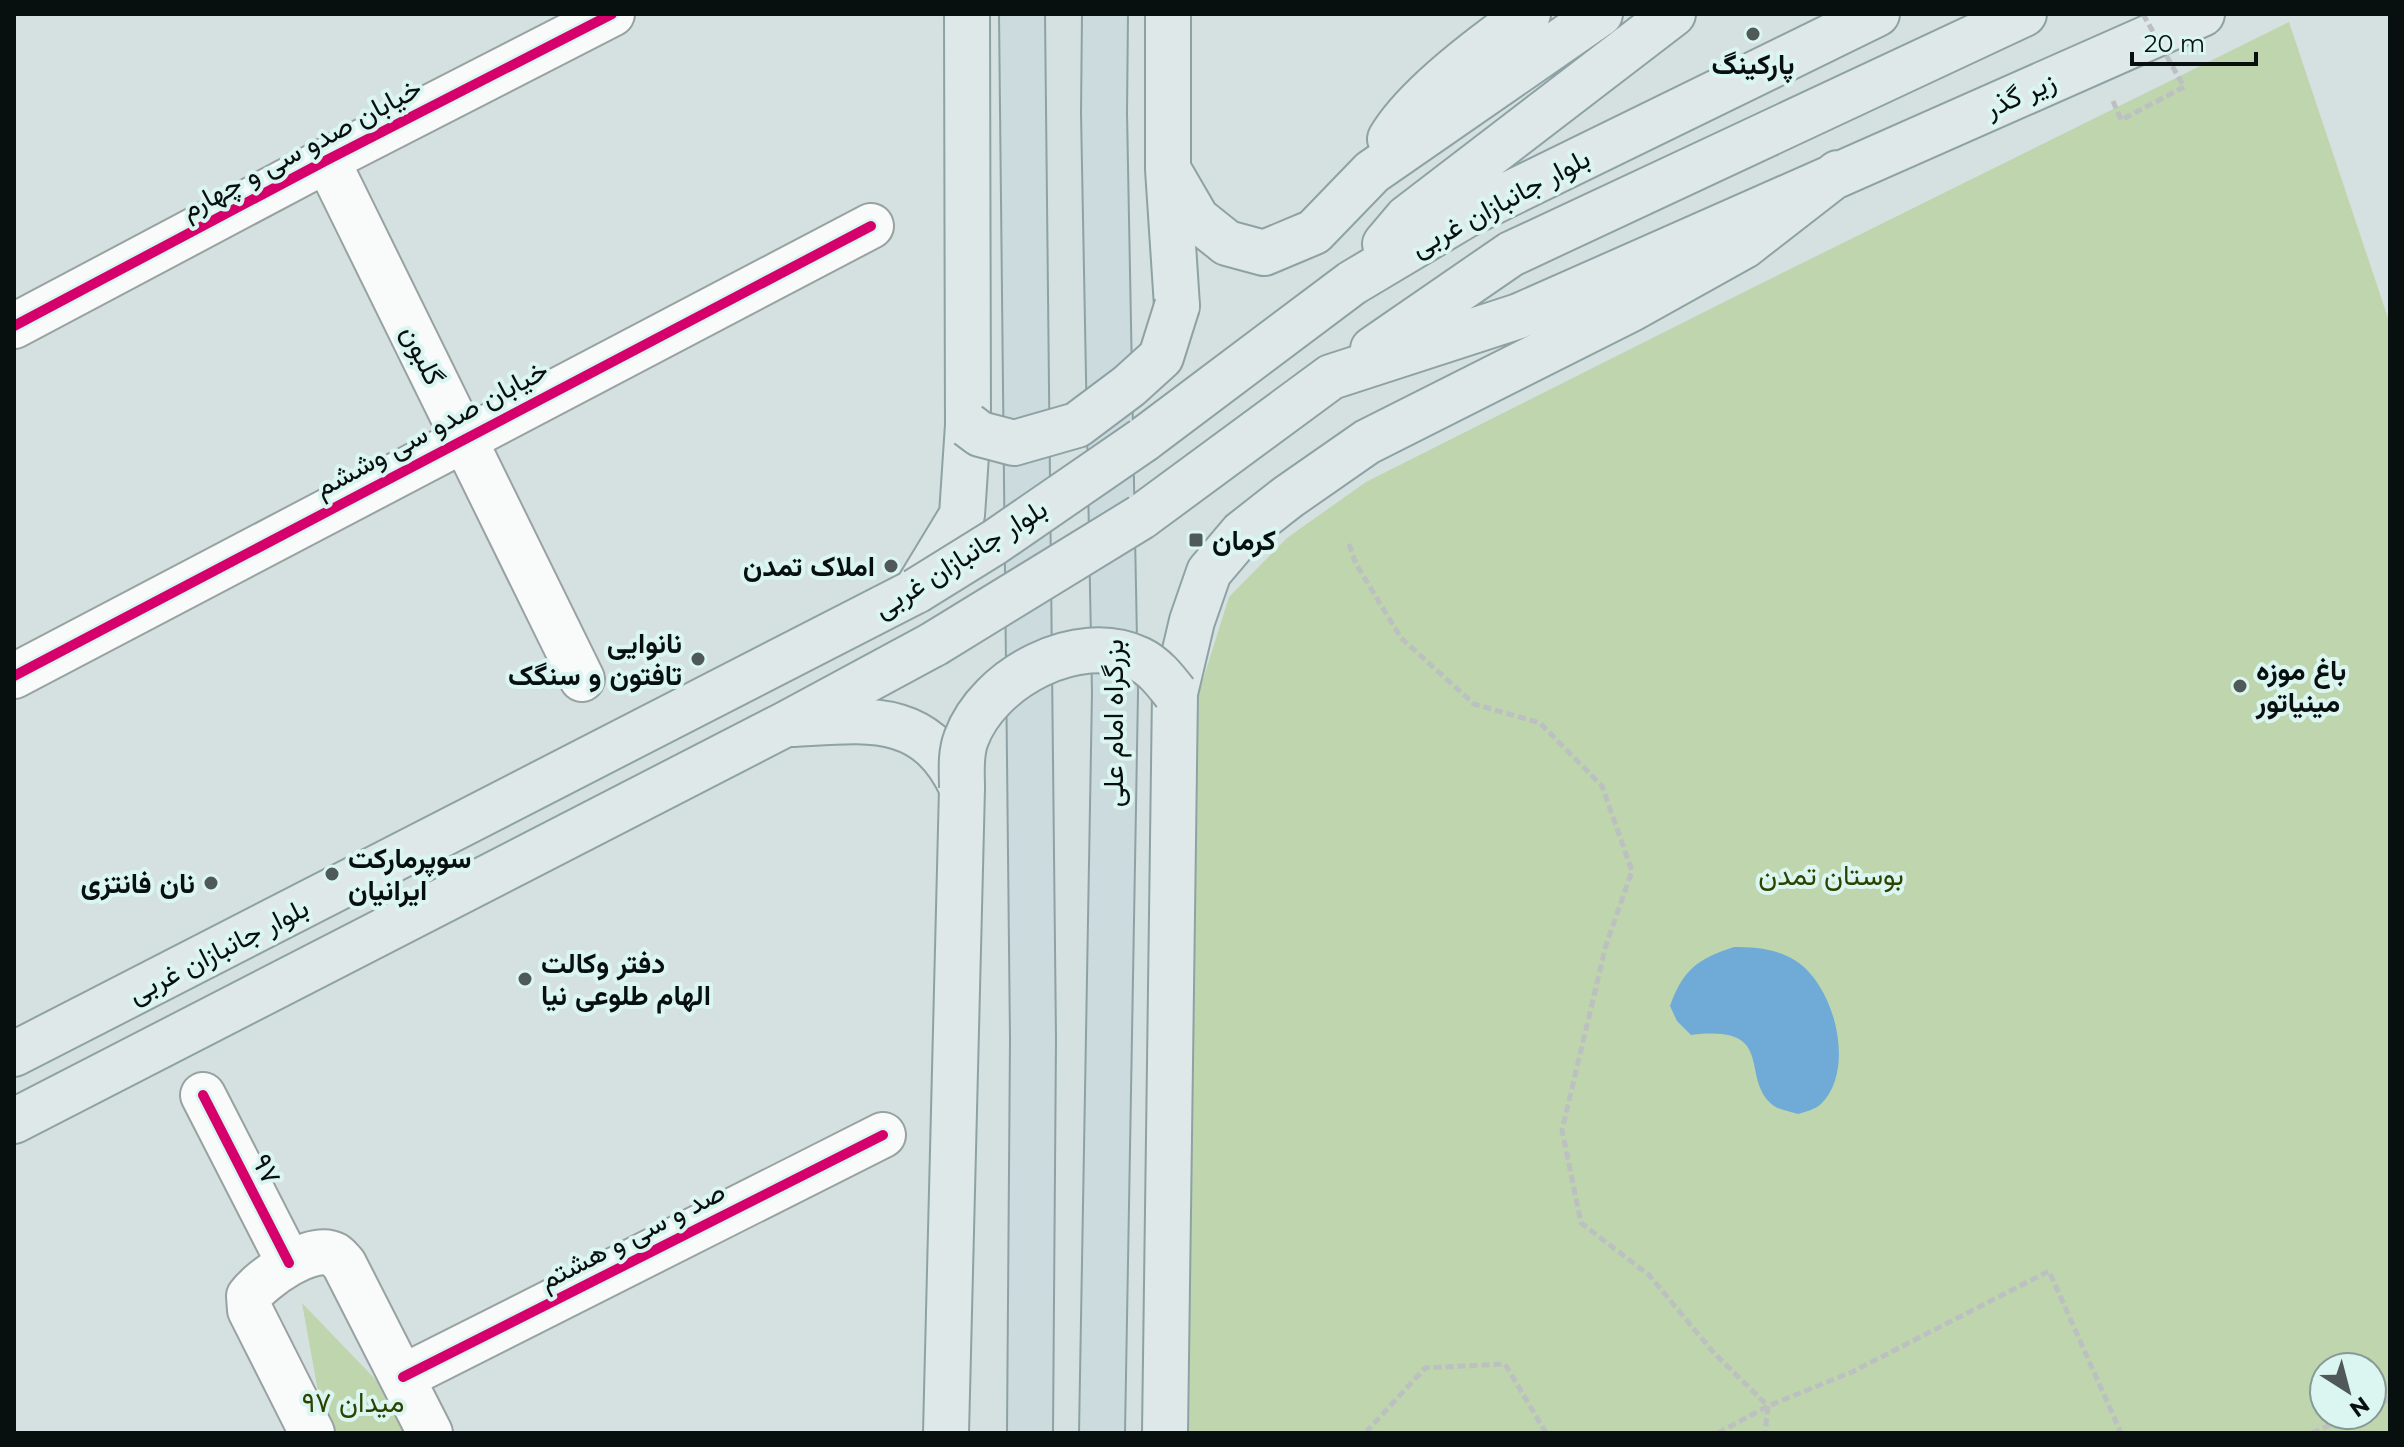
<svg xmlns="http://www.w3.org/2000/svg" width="2404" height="1447" viewBox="0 0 2404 1447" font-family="Montserrat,Vazirmatn,sans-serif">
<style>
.green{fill:#bed5ae;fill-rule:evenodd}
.water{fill:#70abd8}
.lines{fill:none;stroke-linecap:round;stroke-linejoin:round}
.minor-casing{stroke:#98a2a1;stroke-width:48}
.major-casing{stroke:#8ea2a5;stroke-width:48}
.highway-casing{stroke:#8ea2a5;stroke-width:48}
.path{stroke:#bcc0c0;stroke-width:5;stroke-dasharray:8 4;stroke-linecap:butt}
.minor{stroke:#f9fafa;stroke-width:44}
.major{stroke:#dee8e9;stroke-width:44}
.highway{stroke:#ccdbdd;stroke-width:44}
.major-bridge-casing{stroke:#8ea2a5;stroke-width:48;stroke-linecap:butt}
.path-bridge{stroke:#bcc0c0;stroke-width:5;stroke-dasharray:8 4;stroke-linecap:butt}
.major-bridge{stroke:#dee8e9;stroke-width:44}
.cycleway-casing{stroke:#dbf5f1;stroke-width:15}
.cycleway{stroke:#d6006c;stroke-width:10}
.poi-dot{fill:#4f5958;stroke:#dbf5f1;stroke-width:3}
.labels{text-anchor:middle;stroke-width:8;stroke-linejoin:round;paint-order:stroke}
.poi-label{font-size:28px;font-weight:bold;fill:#08100f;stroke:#dbf5f1;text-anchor:start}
.street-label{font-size:28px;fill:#08100f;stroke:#dbf5f1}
.park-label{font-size:28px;fill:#2c4300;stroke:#dbf5f1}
</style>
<rect width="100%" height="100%" fill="#d4e1e0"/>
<!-- green -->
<path class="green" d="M 2289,22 L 2390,324 L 2390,1433 L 1182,1433 L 1195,705 L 1229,597 L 1287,538 L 1366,482 L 1752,288 ZM 2324,1367 L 2372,1367 L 2372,1415 L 2324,1415 Z
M 302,1303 L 401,1406 L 403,1433 L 328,1433 L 325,1430 Z"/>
<!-- water -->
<path class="water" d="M 1734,947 C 1752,947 1771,948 1789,957 C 1833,977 1858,1068 1821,1104 C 1816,1109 1805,1112 1798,1114 C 1791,1112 1780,1110 1774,1106 C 1738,1079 1779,1024 1691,1035 L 1677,1021 L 1670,1006 C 1683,970 1697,959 1734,947 Z"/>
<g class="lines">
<!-- minor casing -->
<g class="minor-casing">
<path id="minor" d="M 327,160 L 582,679
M 14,326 L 327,160 L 612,14
M 14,676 L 871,226
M 203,1095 L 289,1263
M 403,1377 L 883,1135
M 312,1433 L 250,1310 L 249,1296 C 262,1279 312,1242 335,1255 C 338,1257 341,1261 344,1264 L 430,1433"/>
</g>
<!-- major casing -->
<g class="major-casing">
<path id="major" d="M 1168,14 L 1168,169 L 1177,306
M 1390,139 C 1414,97 1488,42 1528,14
M 1168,169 L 1197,219 L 1227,243 L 1264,253 L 1314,232 L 1372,172 L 1600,14
M 1385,244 L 1407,218 L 1673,14
M 1373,349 L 1511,254 L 2024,14
M 1143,440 L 1352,283 L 1466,215 L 1877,14
M 1141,517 L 1331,377 L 1519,316 L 2202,14
M 794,724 C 868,720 926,710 962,788 L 946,1433
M 14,1054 L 916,591 L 962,515 L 968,425 L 967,14
M 14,1121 L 784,725 L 934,644
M 1165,1433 L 1175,693 L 1192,621 L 1209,572 L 1242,533 L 1288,497 L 1367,442 L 1631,309 L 1744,246 L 1838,173"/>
</g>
<!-- highway casing -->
<g class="highway-casing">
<path id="highway" d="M 1022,14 L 1033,1039 L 1030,1433
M 1102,1433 L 1115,693 L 1104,113 L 1105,14"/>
</g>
<!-- path -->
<path class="path" d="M 2113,101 L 2121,120 L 2184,87
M 1349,544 L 1356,564 L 1401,638 L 1474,704 L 1540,723 L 1602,786 L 1632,871 L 1606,945 L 1562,1130 L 1581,1223 L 1649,1275 L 1714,1353 L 1768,1406 L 1765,1433
M 2372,1407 L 2390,1399
M 1369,1433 L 1368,1430 L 1425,1368 L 1505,1364 L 1546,1433
M 1718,1433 L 1768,1406 L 1852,1372 L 2049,1271 L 2121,1433
M 2312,1433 L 2353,1415"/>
<!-- minor -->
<use href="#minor" class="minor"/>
<!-- major -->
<use href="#major" class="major"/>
<!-- highway -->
<use href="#highway" class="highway"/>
<!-- major-bridge casing -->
<g class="major-bridge-casing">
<path id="major-bridge" d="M 968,425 L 980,434 L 1014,443 L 1077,425 L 1129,386 L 1161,357 L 1177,306
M 916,591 L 995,542 L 1143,440
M 934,644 L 1141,517
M 962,788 C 962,772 960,755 966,739 C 988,678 1078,630 1139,659 C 1154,666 1165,680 1175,693"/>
</g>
<!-- path-bridge -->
<path class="path-bridge" d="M 2143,14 L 2184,87"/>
<!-- major-bridge -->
<use href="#major-bridge" class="major-bridge"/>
<!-- cycleway casing -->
<g class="cycleway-casing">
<path id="cycleway" d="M 14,326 L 327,160 L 612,14
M 14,676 L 871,226
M 203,1095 L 289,1263
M 403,1377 L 883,1135"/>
</g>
<!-- cycleway -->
<use href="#cycleway" class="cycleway"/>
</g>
<!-- markers -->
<g class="poi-dot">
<circle cx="1753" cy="34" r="8"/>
<rect x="1188" y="532" width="16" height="16" rx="4"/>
<circle cx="891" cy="566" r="8"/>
<circle cx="698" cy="659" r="8"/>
<circle cx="2240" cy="686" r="8"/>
<circle cx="332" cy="874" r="8"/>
<circle cx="211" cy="883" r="8"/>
<circle cx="525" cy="979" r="8"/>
</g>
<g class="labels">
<!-- poi labels -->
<g class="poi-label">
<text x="1753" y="74" text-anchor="middle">پارکینگ</text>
<text x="1212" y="550">کرمان</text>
<text x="875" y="576" text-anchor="end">املاک تمدن</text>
<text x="682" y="653" text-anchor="end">نانوایی<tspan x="682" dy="32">تافتون و سنگک</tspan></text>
<text x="2256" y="680">باغ موزه<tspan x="2256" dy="32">مینیاتور</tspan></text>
<text x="348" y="868">سوپرمارکت<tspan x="348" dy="32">ایرانیان</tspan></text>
<text x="195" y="893" text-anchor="end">نان فانتزی</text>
<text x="541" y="973">دفتر وکالت<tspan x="541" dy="32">الهام طلوعی نیا</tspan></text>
</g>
<!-- street labels -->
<g class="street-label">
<text transform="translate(2020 94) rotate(-24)" y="10">زیر گذر</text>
<text transform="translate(301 148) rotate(-28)" y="10">خیابان صدو سی و چهارم</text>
<text transform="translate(1500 202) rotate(-28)" y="10">بلوار جانبازان غربی</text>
<text transform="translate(423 355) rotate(64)" y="10">گلبون</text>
<text transform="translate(431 428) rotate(-28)" y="10">خیابان صدو سی وششم</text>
<text transform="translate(960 558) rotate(-32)" y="10">بلوار جانبازان غربی</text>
<text transform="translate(1113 723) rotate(-90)" y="10">بزرگراه امام علی</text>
<text transform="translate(218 950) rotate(-27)" y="10">بلوار جانبازان غربی</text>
<text transform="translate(267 1169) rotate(63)" y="10">۹۷</text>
<text transform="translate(632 1235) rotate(-27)" y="10">صد و سی و هشتم</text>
</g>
<!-- park labels -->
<g class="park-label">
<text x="1831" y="885">بوستان تمدن</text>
<text x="353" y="1412">میدان ۹۷</text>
</g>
</g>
<!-- border -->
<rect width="2404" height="1447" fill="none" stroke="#08100f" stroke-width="32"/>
<!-- north arrow -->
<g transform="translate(2348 1391) rotate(144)"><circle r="38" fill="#dbf5f1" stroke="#879997" stroke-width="2"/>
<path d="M0-6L14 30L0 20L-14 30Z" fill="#4f5958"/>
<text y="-12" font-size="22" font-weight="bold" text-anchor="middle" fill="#08100f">N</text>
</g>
<!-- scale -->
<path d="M2132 52v12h124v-12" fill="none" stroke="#08100f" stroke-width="4"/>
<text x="2144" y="52" font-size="24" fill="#08100f" stroke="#dbf5f1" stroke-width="6" paint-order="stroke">20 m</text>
</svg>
